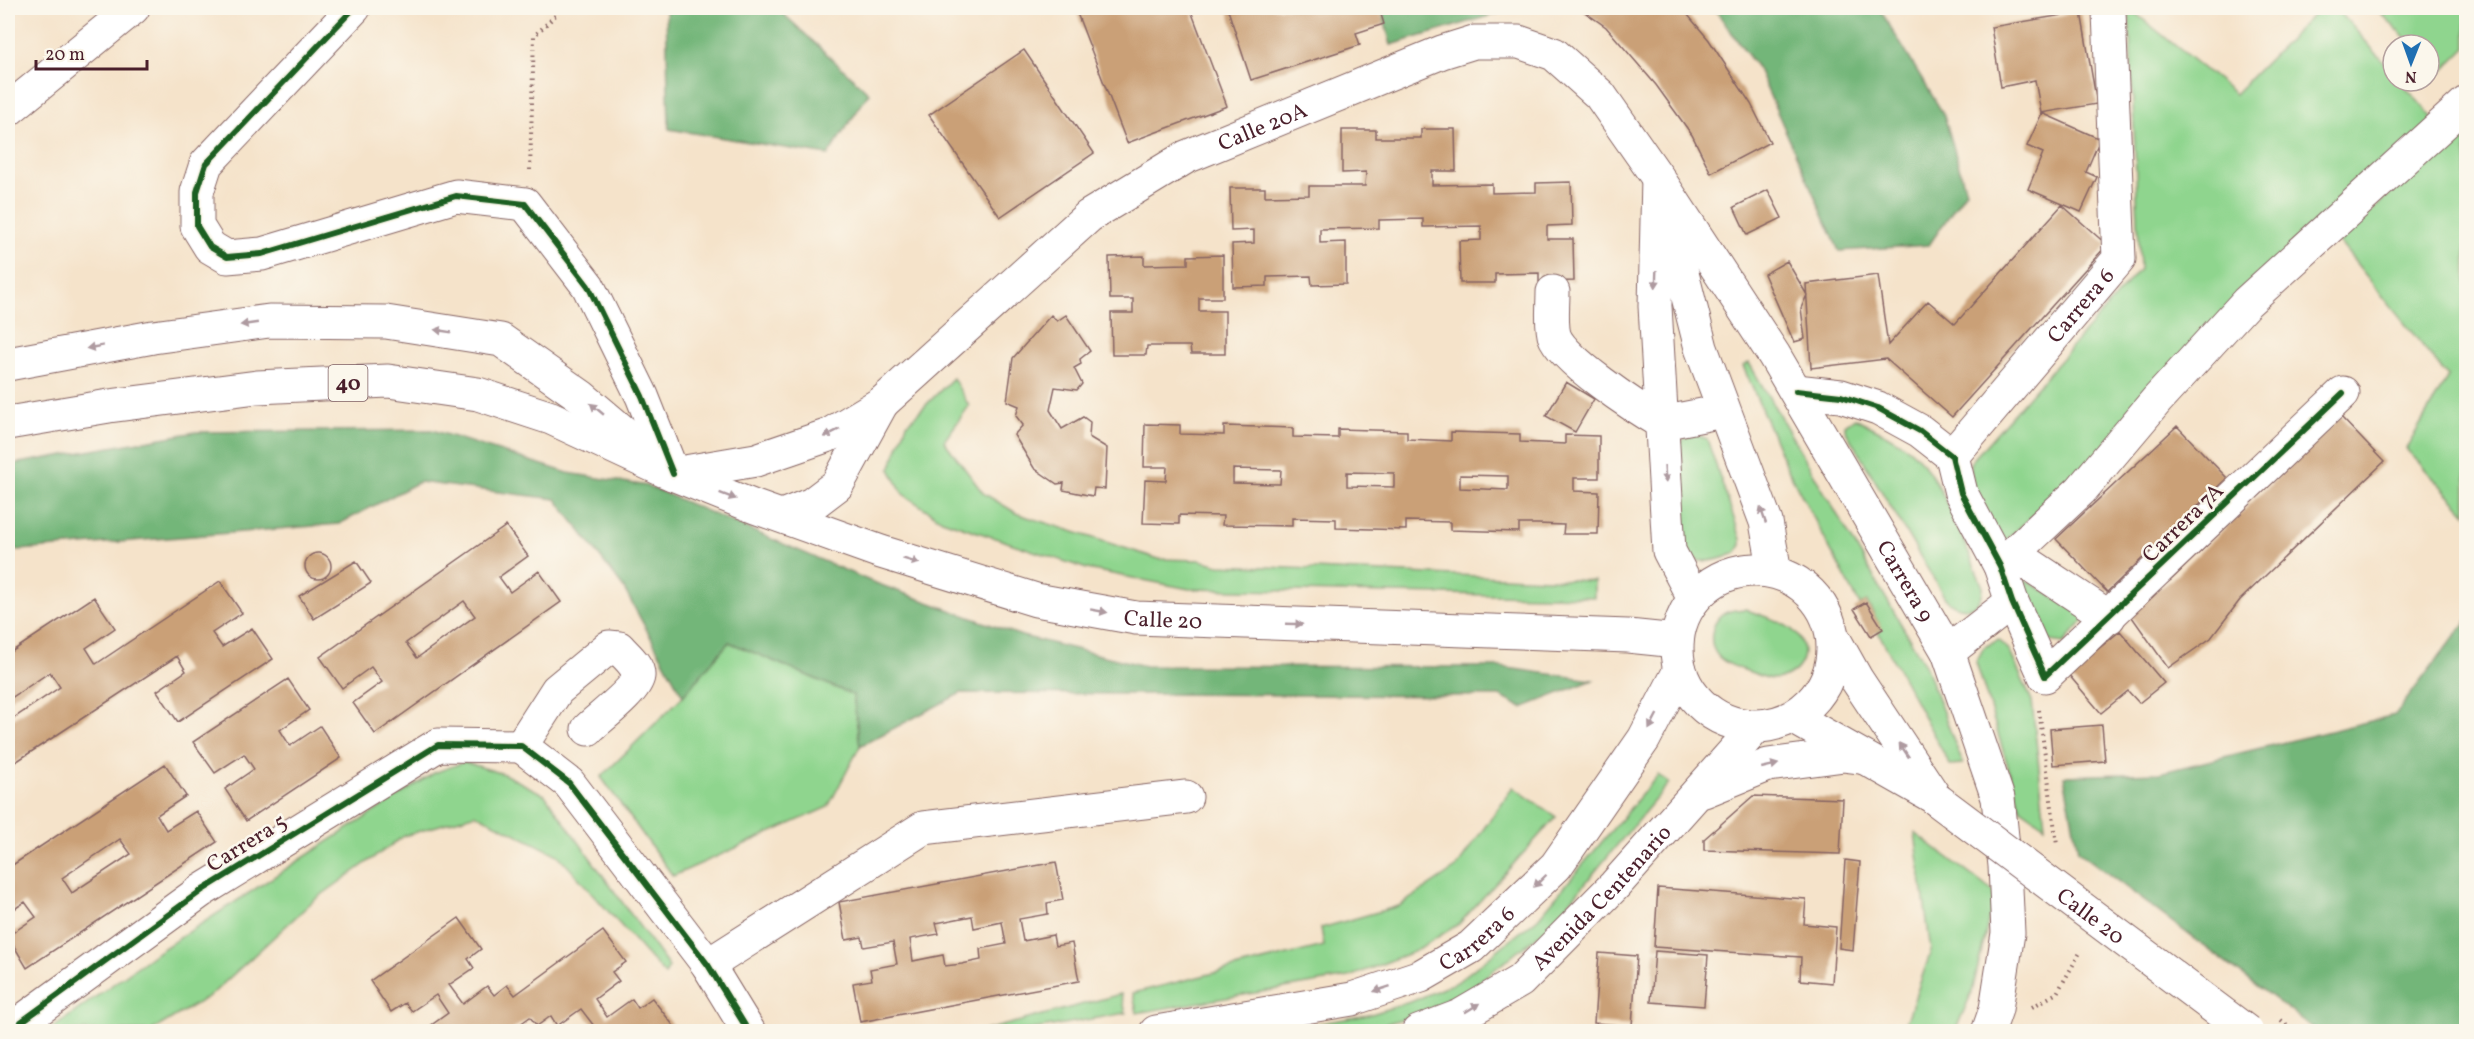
<svg xmlns="http://www.w3.org/2000/svg" width="2474" height="1039" viewBox="0 0 2474 1039" font-family="Vollkorn,serif">
<style>
.green{fill:#8fd58e;stroke:#6c7a5c;stroke-width:1.5}
.forest{fill:#73b679;stroke:#5e6a52;stroke-width:1.5}
.building{fill:#caa077;fill-rule:evenodd}
.lines{fill:none;stroke-linecap:round;stroke-linejoin:round}
.minor-casing{stroke:#866463;stroke-width:35}
.major-casing{stroke:#866463;stroke-width:35}
.path{stroke:#866463;stroke-width:4;stroke-dasharray:1.5 4.5;stroke-linecap:butt}
.minor{stroke:#fff;stroke-width:33}
.major{stroke:#fff;stroke-width:33}
.major-bridge-casing{stroke:#866463;stroke-width:35;stroke-linecap:butt}
.path-bridge{stroke:#866463;stroke-width:4;stroke-dasharray:1.5 4.5;stroke-linecap:butt}
.major-bridge{stroke:#fff;stroke-width:33}
.cycleway-casing{stroke:#fbf7ec;stroke-width:10}
.cycleway{stroke:#1b5e20;stroke-width:6}
.oneway{fill:#ae9aa0}
.labels{text-anchor:middle;stroke-width:5;stroke-linejoin:round;paint-order:stroke}
.shield{fill:#fbf7ec;stroke:#7f6065;stroke-width:1.5}
.shield-label{font-size:21px;font-weight:bold;fill:#4a1f2b}
.street-label{font-size:22px;fill:#4a1f2b;stroke:#fbf7ec}
</style>
<rect width="100%" height="100%" fill="#fbf7ec"/>
<filter id="ink" filterUnits="userSpaceOnUse"><feTurbulence type="fractalNoise" baseFrequency=".0167" numOctaves="2"/><feDisplacementMap in="SourceGraphic" scale="12" xChannelSelector="R" yChannelSelector="G"/><feConvolveMatrix kernelMatrix="1 2 1 2 8 2 1 2 1" color-interpolation-filters="sRGB"/></filter>
<filter id="wash" filterUnits="userSpaceOnUse"><feTurbulence type="fractalNoise" baseFrequency=".008" numOctaves="4" result="noise"/><feDisplacementMap in="SourceGraphic" scale="24" xChannelSelector="R" yChannelSelector="G"/><feGaussianBlur stdDeviation="1.35" result="paint"/><feColorMatrix in="noise" values="0 0 0 0 0 0 0 0 0 0 0 0 0 0 0 0 0 1.4 0 .05"/><feComposite in="paint" operator="in"/></filter>
<g filter="url(#wash)">
<rect width="100%" height="100%" fill="#f5e3ca"/>
<!-- green -->
<path class="green" d="M 2129,8 L 2235,94 L 2320,8 L 2336,8 L 2393,72 L 2393,81 L 2400,81 L 2441,127 L 2157,400 L 1999,547 L 1973,486 L 1970,463 L 2140,269 Z
M 2375,8 L 2466,8 L 2466,48 L 2441,73 L 2429,62 L 2429,45 L 2413,45 Z
M 2466,122 L 2466,513 L 2406,449 L 2448,377 L 2339,242 Z
M 1749,363 L 1925,665 L 1963,764 L 1950,765 L 1878,632 L 1882,629 L 1867,602 L 1860,605 L 1786,466 L 1743,366 Z
M 953,378 L 969,406 L 944,441 L 983,493 L 1018,514 L 1159,559 L 1200,560 L 1219,565 L 1594,581 L 1594,597 L 1189,589 L 1087,569 L 942,520 L 903,494 L 890,469 L 907,424 Z
M 1855,418 C 1876,430 1906,442 1921,461 C 1950,497 1965,546 1983,587 C 1983,610 1959,614 1945,598 L 1845,430 L 1845,425 Z
M 1698,435 L 1707,439 L 1741,539 L 1741,545 L 1736,553 C 1722,559 1700,567 1687,555 L 1680,445 C 1683,437 1690,436 1698,435 Z
M 2020,580 L 2026,580 L 2087,617 L 2064,643 L 2042,640 Z
M 1745,609 C 1760,616 1787,621 1798,636 C 1816,660 1789,686 1764,677 C 1750,671 1728,667 1718,656 C 1708,644 1710,624 1723,614 C 1729,610 1737,610 1745,609 Z
M 1999,640 L 2009,650 L 2032,701 L 2045,826 L 2021,809 L 1976,662 L 1984,647 Z
M 729,642 L 853,695 L 860,746 L 828,807 L 673,876 L 601,777 L 683,696 Z
M 464,762 L 504,774 L 545,795 L 669,967 L 665,975 L 558,855 L 476,814 L 404,836 L 313,901 L 211,995 L 151,1031 L 49,1031 L 153,955 L 434,773 Z
M 1658,775 L 1669,783 L 1548,928 L 1464,993 L 1418,1014 L 1372,1028 L 1353,1032 L 1275,1031 L 1368,1015 L 1413,1001 L 1457,982 L 1538,918 Z
M 1513,787 L 1556,817 L 1459,924 L 1415,951 L 1349,977 L 1137,1013 L 1133,993 L 1324,946 L 1321,928 L 1399,906 L 1456,868 Z
M 1915,833 L 1995,893 L 1972,992 L 1955,1031 L 1903,1032 L 1931,951 Z
M 1121,994 L 1126,1013 L 1024,1031 L 983,1031 Z"/>
<!-- forest -->
<path class="forest" d="M 666,8 L 777,8 L 869,93 L 828,155 L 669,129 Z
M 1381,8 L 1505,8 L 1506,11 L 1391,45 Z
M 1714,8 L 1879,8 L 1944,115 L 1966,191 L 1929,245 L 1839,251 L 1758,69 Z
M 432,430 L 568,473 L 648,486 L 870,581 L 1022,636 L 1145,666 L 1500,667 L 1593,680 L 1522,708 L 1500,696 L 961,693 L 860,746 L 853,695 L 729,642 L 683,696 L 623,587 L 556,499 L 419,482 L 339,524 L 8,551 L 8,465 L 196,432 Z
M 2466,621 L 2466,1031 L 2317,1031 L 2078,851 L 2064,776 L 2159,773 L 2395,715 Z"/>
<g id="blocks">
<!-- building -->
<path class="building" d="M 1075,8 L 1190,8 L 1227,106 L 1127,143 Z
M 1235,8 L 1379,8 L 1384,24 L 1356,33 L 1360,45 L 1251,80 L 1228,10 Z
M 1579,8 L 1682,8 L 1709,40 L 1751,104 L 1770,142 L 1711,173 L 1692,135 L 1656,85 L 1606,27 Z
M 2081,12 L 2097,104 L 2041,113 L 2035,80 L 2001,87 L 1991,27 Z
M 1024,50 L 1094,153 L 1000,217 L 929,115 Z
M 2042,113 L 2100,139 L 2086,172 L 2097,177 L 2081,212 L 2028,189 L 2043,153 L 2027,146 Z
M 1421,129 L 1455,129 L 1456,171 L 1432,171 L 1432,185 L 1492,184 L 1492,193 L 1536,192 L 1536,183 L 1571,182 L 1572,225 L 1547,226 L 1547,239 L 1573,239 L 1574,281 L 1539,282 L 1539,273 L 1495,274 L 1495,283 L 1460,283 L 1459,241 L 1481,240 L 1481,226 L 1423,227 L 1423,219 L 1379,220 L 1379,228 L 1320,229 L 1320,243 L 1346,242 L 1346,284 L 1312,285 L 1311,276 L 1267,277 L 1267,286 L 1233,287 L 1232,244 L 1254,243 L 1254,230 L 1231,231 L 1230,188 L 1265,188 L 1265,196 L 1309,195 L 1309,186 L 1365,186 L 1366,172 L 1342,173 L 1342,130 L 1376,130 L 1376,138 L 1421,138 Z
M 1768,190 L 1782,218 L 1747,235 L 1734,207 Z
M 2062,205 L 2107,245 L 1952,417 L 1886,359 L 1811,368 L 1806,284 L 1878,275 L 1888,345 L 1928,301 L 1955,324 Z
M 1223,255 L 1223,298 L 1199,298 L 1199,311 L 1225,311 L 1225,354 L 1191,354 L 1190,346 L 1147,346 L 1146,355 L 1112,355 L 1111,313 L 1133,313 L 1133,299 L 1110,299 L 1109,257 L 1144,256 L 1144,265 L 1188,264 L 1188,256 Z
M 1787,261 L 1807,295 L 1801,308 L 1805,339 L 1794,342 L 1764,274 Z
M 1051,315 L 1057,321 L 1066,315 L 1090,351 L 1080,359 L 1081,364 L 1074,368 L 1082,384 L 1077,390 L 1055,387 L 1050,410 L 1062,429 L 1083,417 L 1090,422 L 1089,437 L 1107,448 L 1105,489 L 1094,488 L 1093,496 L 1063,490 L 1064,483 L 1057,484 L 1034,468 L 1014,435 L 1023,425 L 1016,416 L 1019,406 L 1007,401 L 1013,358 Z
M 1566,382 L 1594,399 L 1575,432 L 1546,416 Z
M 2341,417 L 2384,462 L 2240,600 L 2211,638 L 2168,668 L 2127,610 L 2171,580 Z
M 1145,424 L 1180,425 L 1180,434 L 1224,435 L 1224,426 L 1259,427 L 1293,428 L 1293,437 L 1338,438 L 1338,429 L 1407,431 L 1407,439 L 1451,441 L 1451,432 L 1520,434 L 1520,442 L 1565,444 L 1565,435 L 1599,436 L 1599,478 L 1574,478 L 1574,491 L 1599,492 L 1598,534 L 1563,534 L 1564,525 L 1537,524 L 1519,524 L 1519,532 L 1450,530 L 1450,522 L 1406,521 L 1406,530 L 1336,528 L 1336,519 L 1292,518 L 1292,526 L 1222,525 L 1223,516 L 1179,515 L 1179,524 L 1143,523 L 1145,480 L 1166,481 L 1167,467 L 1144,467 ZM 1233,469 L 1281,470 L 1280,484 L 1233,483 ZM 1347,472 L 1394,473 L 1394,487 L 1347,486 ZM 1460,475 L 1508,476 L 1508,490 L 1460,488 Z
M 2177,426 L 2227,478 L 2107,592 L 2056,539 Z
M 506,526 L 528,556 L 499,577 L 510,592 L 539,571 L 561,602 L 375,734 L 353,703 L 382,682 L 371,667 L 342,688 L 320,657 ZM 464,601 L 475,616 L 417,658 L 406,643 Z
M305 566a13 13 0 1 1 26 0a13 13 0 1 1-26 0Z
M 356,561 L 371,583 L 314,619 L 299,596 Z
M 220,581 L 242,613 L 212,633 L 222,647 L 252,628 L 273,659 L 178,722 L 157,691 L 186,671 L 177,656 L 8,767 L 8,722 L 60,687 L 50,672 L 8,700 L 8,654 L 94,597 L 115,628 L 86,648 L 96,664 Z
M 1866,602 L 1883,629 L 1871,636 L 1854,609 Z
M 2120,631 L 2164,683 L 2139,703 L 2128,691 L 2101,713 L 2068,674 Z
M 288,679 L 309,710 L 280,730 L 290,746 L 320,726 L 341,758 L 246,821 L 225,789 L 254,769 L 244,754 L 215,773 L 193,742 Z
M 2102,725 L 2105,761 L 2053,765 L 2050,729 Z
M 165,764 L 186,796 L 157,815 L 166,830 L 196,811 L 217,842 L 27,968 L 8,936 L 36,917 L 25,902 L 8,913 L 8,868 ZM 120,839 L 131,854 L 72,893 L 62,878 Z
M 1753,796 L 1843,799 L 1840,854 L 1704,850 L 1704,839 Z
M 1845,860 L 1860,862 L 1853,950 L 1839,948 Z
M 1056,862 L 1063,900 L 1047,903 L 1048,914 L 1019,919 L 1023,941 L 1053,935 L 1055,946 L 1072,943 L 1079,981 L 860,1022 L 853,983 L 872,980 L 870,969 L 897,964 L 893,942 L 864,947 L 862,937 L 846,940 L 839,902 ZM 972,916 L 974,928 L 1002,922 L 1006,944 L 980,949 L 981,960 L 962,964 L 945,966 L 943,955 L 913,961 L 910,939 L 939,934 L 936,923 Z
M 1658,888 L 1806,899 L 1804,924 L 1836,927 L 1832,983 L 1800,980 L 1801,957 L 1654,947 Z
M 459,918 L 481,949 L 468,959 L 474,968 L 449,985 L 463,1004 L 487,986 L 494,995 L 507,985 L 515,995 L 603,931 L 626,962 L 612,972 L 619,981 L 595,999 L 607,1017 L 632,999 L 638,1008 L 652,998 L 676,1029 L 673,1032 L 587,1032 L 594,1026 L 581,1009 L 557,1026 L 551,1016 L 537,1026 L 530,1017 L 509,1032 L 428,1032 L 426,1029 L 448,1013 L 436,995 L 412,1011 L 405,1003 L 391,1012 L 370,981 Z
M 1655,951 L 1708,955 L 1704,1006 L 1651,1002 Z
M 1599,953 L 1637,956 L 1632,1026 L 1594,1023 Z"/>
</g>
</g>
<g filter="url(#ink)">
<use href="#blocks" fill-opacity="0" stroke="#866463" stroke-width="1.5"/>
<g class="lines">
<!-- minor casing -->
<g class="minor-casing">
<g id="minor">
<path d="M 354,8 L 206,164 L 197,192 L 197,226 L 210,247 L 227,257 L 262,254 L 456,196 L 525,204 L 588,286 L 642,396 L 673,474"/>
<path d="M 8,110 L 133,8"/>
<path d="M 1553,292 C 1553,305 1551,322 1554,335 C 1562,360 1638,409 1662,423"/>
<path d="M 1796,391 L 1841,396 L 1878,408 L 1920,431 L 1952,456 L 1961,493 L 2000,566 L 2012,602 L 2045,676 L 2343,393"/>
<path id="s1" d="M 1952,456 L 2119,259 L 2109,12"/>
<path d="M 2014,554 L 2109,617"/>
<path d="M 2000,566 L 2081,490 L 2157,400 L 2247,302 L 2466,103"/>
<path d="M 1948,652 L 2012,602"/>
<path d="M 521,746 L 569,783 L 708,965 L 749,1032"/>
<path d="M 521,746 L 557,690 L 609,647 L 619,648 C 625,655 639,666 638,676 C 636,691 599,718 588,729"/>
<path d="M 708,965 L 923,828 L 1186,797"/>
<path d="M 17,1032 L 21,1022 L 201,891 L 438,745 L 521,746"/>
</g>
</g>
<!-- major casing -->
<g class="major-casing">
<g id="major">
<path d="M 1658,178 L 1655,306 L 1669,551 L 1694,599"/>
<path d="M 1668,218 L 1701,348 L 1766,522 L 1775,572"/>
<path d="M 8,364 L 153,337 L 269,321 L 386,322 L 501,340 L 582,397 L 642,448"/>
<path id="s2" d="M 8,423 L 109,406 L 257,387 L 388,381 L 478,394 L 551,418 L 665,471 L 755,507 L 881,552 L 1036,600 L 1136,618 L 1628,636 L 1677,641"/>
<path d="M 1662,423 L 1723,411"/>
<path id="s3" d="M 673,474 L 756,460 L 829,435 L 882,403 L 1089,216 L 1186,157 L 1442,52 L 1474,42 L 1519,42 L 1554,54 L 1600,95 L 1658,178 L 1774,355 L 1948,652 L 1998,798 L 2005,866 L 2008,933 L 1996,1009 L 1988,1032"/>
<path d="M 782,516 L 812,504 L 837,485 L 882,403"/>
<circle cx="1755" cy="648" r="78"/>
<path d="M 1834,639 L 1857,680 L 1936,799"/>
<path d="M 1793,717 L 1932,796"/>
<path d="M 1704,791 L 1768,765 L 1844,755 L 1861,757"/>
<path id="s4" d="M 1156,1032 L 1352,999 L 1421,976 L 1471,947 L 1556,866 L 1644,739 L 1680,670"/>
<path id="s5" d="M 1418,1032 L 1460,1016 L 1520,981 L 1615,885 L 1756,727"/>
</g>
</g>
<!-- path -->
<path class="path" d="M 530,170 L 534,36 L 558,13
M 2039,710 L 2057,845
M 2032,1007 L 2057,993 L 2081,951"/>
<!-- minor -->
<use href="#minor" class="minor"/>
<!-- major -->
<use href="#major" class="major"/>
<!-- major-bridge casing -->
<g class="major-bridge-casing">
<g id="major-bridge">
<path id="s6" d="M 1936,799 L 2247,1032"/>
</g>
</g>
<!-- path-bridge -->
<path class="path-bridge" d="M 2281,1020 L 2296,1032"/>
<!-- major-bridge -->
<use href="#major-bridge" class="major-bridge"/>
<!-- cycleway casing -->
<g class="cycleway-casing">
<path id="cycleway" d="M 354,8 L 206,164 L 197,192 L 197,226 L 210,247 L 227,257 L 262,254 L 456,196 L 525,204 L 588,286 L 642,396 L 673,474
M 1796,391 L 1841,396 L 1878,408 L 1920,431 L 1952,456 L 1961,493 L 2000,566 L 2012,602 L 2045,676 L 2343,393
M 17,1032 L 21,1022 L 201,891 L 438,745 L 521,746 L 569,783 L 708,965 L 749,1032"/>
</g>
<!-- cycleway -->
<use href="#cycleway" class="cycleway"/>
</g>
<!-- one-way arrows -->
<defs><path id="oneway-solid" d="M-6-.8H1V-3.2L6.5 0L1 3.2V.8H-6Z" transform="scale(1.5)"/></defs>
<g class="oneway">
<use href="#oneway-solid" transform="translate(1656 279) rotate(92)"/>
<use href="#oneway-solid" transform="translate(249 324) rotate(172)"/>
<use href="#oneway-solid" transform="translate(443 331) rotate(-171)"/>
<use href="#oneway-solid" transform="translate(95 347) rotate(170)"/>
<use href="#oneway-solid" transform="translate(597 409) rotate(-140)"/>
<use href="#oneway-solid" transform="translate(832 433) rotate(153)"/>
<use href="#oneway-solid" transform="translate(1665 474) rotate(87)"/>
<use href="#oneway-solid" transform="translate(728 496) rotate(21)"/>
<use href="#oneway-solid" transform="translate(1763 515) rotate(-109)"/>
<use href="#oneway-solid" transform="translate(911 561) rotate(17)"/>
<use href="#oneway-solid" transform="translate(1099 611) rotate(10)"/>
<use href="#oneway-solid" transform="translate(1294 624) rotate(2)"/>
<use href="#oneway-solid" transform="translate(1653 722) rotate(118)"/>
<use href="#oneway-solid" transform="translate(1904 750) rotate(-124)"/>
<use href="#oneway-solid" transform="translate(1770 766) rotate(-13)"/>
<use href="#oneway-solid" transform="translate(1540 881) rotate(136)"/>
<use href="#oneway-solid" transform="translate(1382 989) rotate(162)"/>
<use href="#oneway-solid" transform="translate(1472 1008) rotate(-32)"/>
</g>
</g>
<g class="labels">
<!-- shield labels -->
<rect class="shield" x="328.5" y="365" width="39" height="36" rx="4.5"/>
<g class="shield-label">
<text x="348" y="390">40</text>
</g>
<!-- street labels -->
<g class="street-label">
<text dy="8" stroke="none"><textPath href="#s3" startOffset="698">Calle 20A</textPath></text>
<text dy="8" stroke="none"><textPath href="#s1" startOffset="198">Carrera 6</textPath></text>
<text transform="translate(2182 522) rotate(-44)" y="8">Carrera 7A</text>
<text dy="8" stroke="none"><textPath href="#s3" startOffset="1644">Carrera 9</textPath></text>
<text dy="8" stroke="none"><textPath href="#s2" startOffset="1198">Calle 20</textPath></text>
<text transform="translate(246 842) rotate(-32)" y="8">Carrera 5</text>
<text dy="8" stroke="none"><textPath href="#s5" startOffset="231">Avenida Centenario</textPath></text>
<text dy="8" stroke="none"><textPath href="#s6" startOffset="194">Calle 20</textPath></text>
<text dy="8" stroke="none"><textPath href="#s4" startOffset="339">Carrera 6</textPath></text>
</g>
</g>
<!-- margin -->
<rect width="2474" height="1039" fill="none" stroke="#fbf7ec" stroke-width="30"/>
<!-- north arrow -->
<g transform="translate(2411 63) rotate(181)"><circle r="28" fill="#fbf7ec" stroke="#b4a19f" stroke-width="1.5"/>
<path d="M0-4.5L10 22L0 15L-10 22Z" fill="#1f6fb2"/>
<text y="-9" font-size="16" font-weight="bold" text-anchor="middle" fill="#4a1f2b">N</text>
</g>
<!-- scale -->
<path d="M36 60v9h111v-9" fill="none" stroke="#4a1f2b" stroke-width="3"/>
<text x="45" y="60" font-size="18" fill="#4a1f2b" stroke="#fbf7ec" stroke-width="4.5" paint-order="stroke">20 m</text>
</svg>
